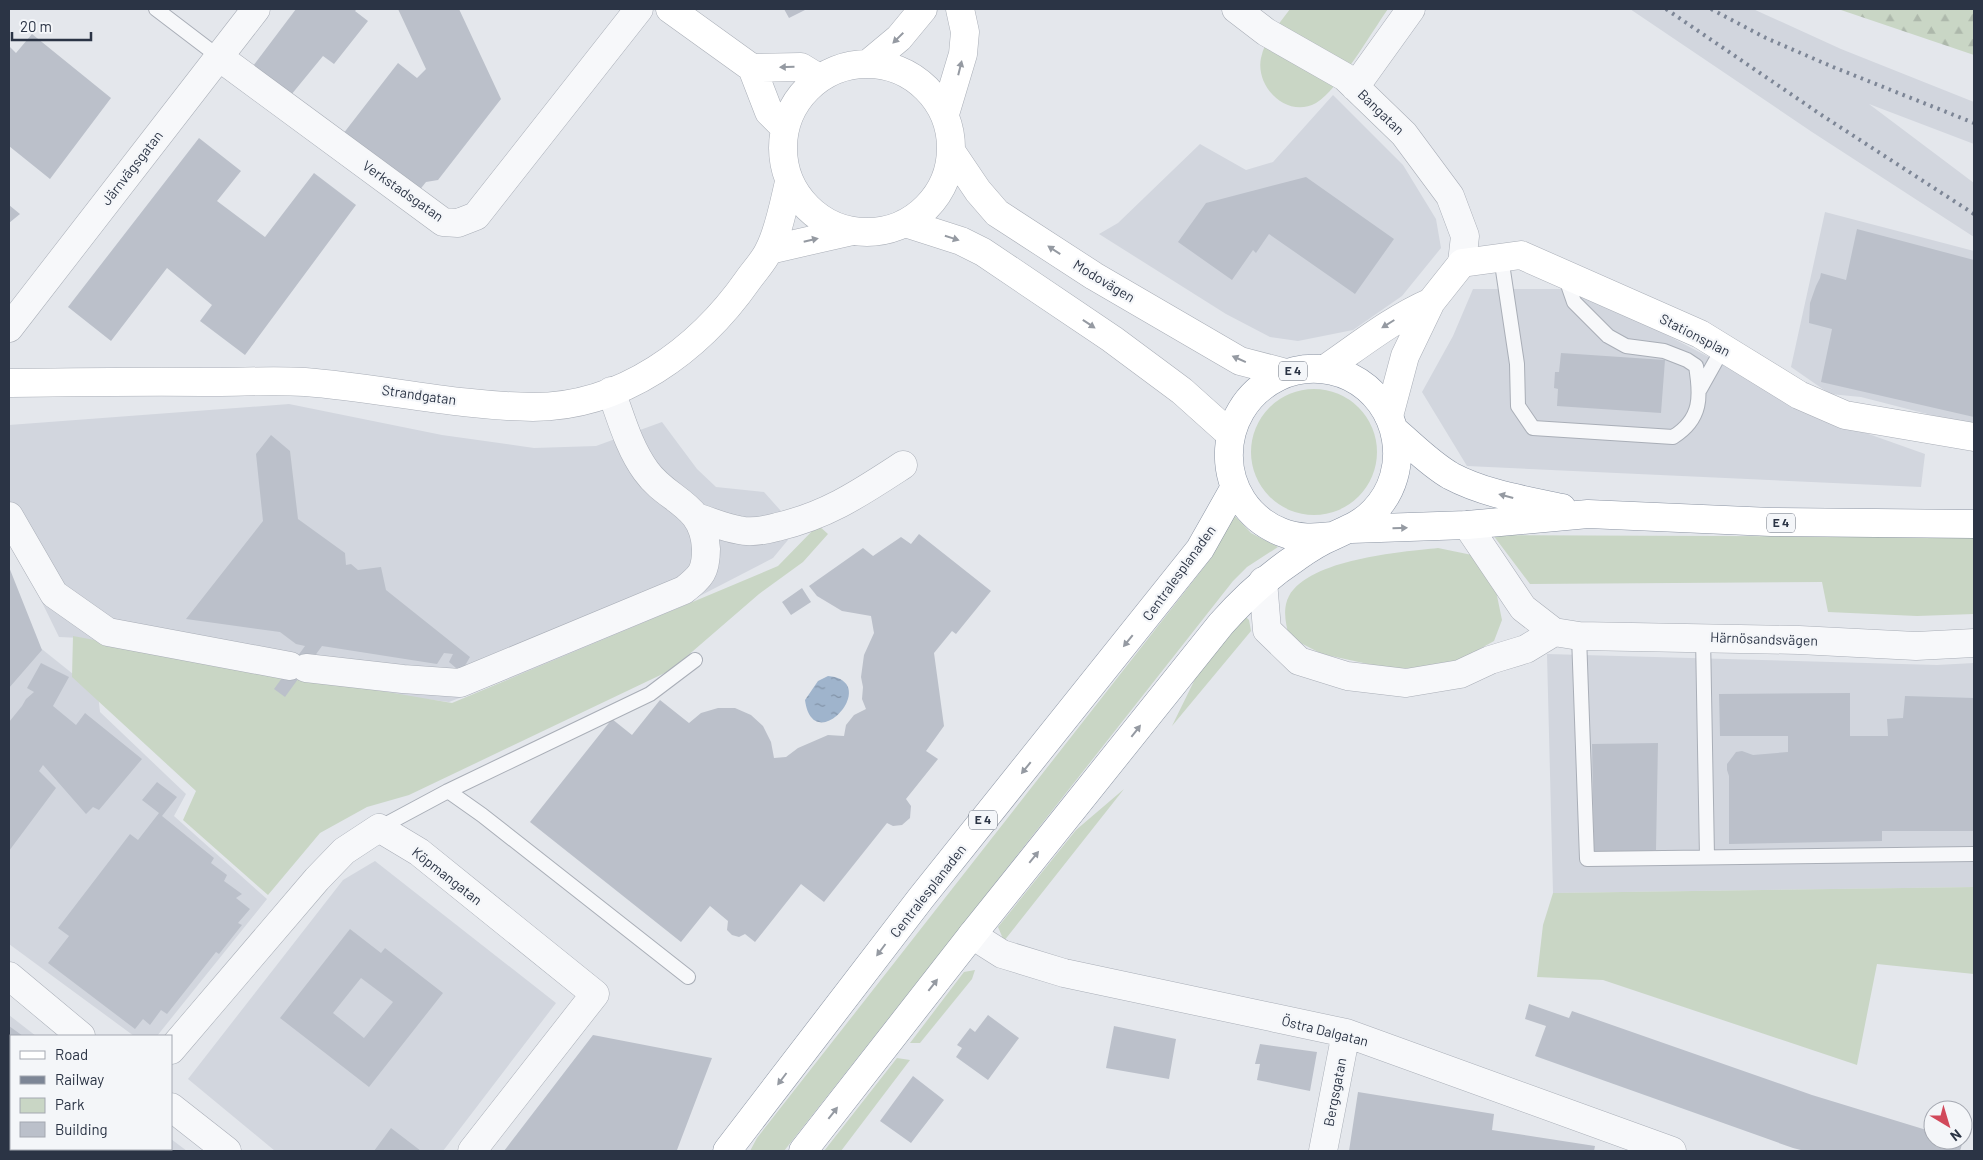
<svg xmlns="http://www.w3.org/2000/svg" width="1983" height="1160" viewBox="0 0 1983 1160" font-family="Barlow,sans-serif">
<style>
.built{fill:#d2d6de}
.green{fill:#c9d6c5}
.forest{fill:url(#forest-firs)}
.water{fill:url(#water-ripples)}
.building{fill:#bbc0ca;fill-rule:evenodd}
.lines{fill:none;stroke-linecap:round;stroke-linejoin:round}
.lane-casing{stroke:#a9aeb7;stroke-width:16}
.street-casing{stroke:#a9aeb7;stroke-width:29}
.secondary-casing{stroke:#a9aeb7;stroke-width:29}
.highway-casing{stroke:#8b94a3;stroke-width:29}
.lane{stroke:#f7f8fa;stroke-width:14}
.street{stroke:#f7f8fa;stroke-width:28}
.secondary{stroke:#fff;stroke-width:28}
.highway{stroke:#fff;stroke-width:28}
.rail{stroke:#7d8696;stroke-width:4;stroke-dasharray:2.5 5;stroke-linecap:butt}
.oneway{fill:#959aa2}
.labels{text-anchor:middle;stroke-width:4.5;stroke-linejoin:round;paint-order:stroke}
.shield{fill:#f4f6f9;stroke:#676e7b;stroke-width:1}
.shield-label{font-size:12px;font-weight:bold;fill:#2b3445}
.street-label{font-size:14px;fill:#2b3445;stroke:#f4f6f9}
</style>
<defs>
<pattern id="forest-firs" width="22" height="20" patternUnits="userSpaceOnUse" patternTransform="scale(1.25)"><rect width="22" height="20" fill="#c9d6c5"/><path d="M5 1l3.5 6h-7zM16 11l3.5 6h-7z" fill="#adb8ab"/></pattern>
<pattern id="water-ripples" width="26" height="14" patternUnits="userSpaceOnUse" patternTransform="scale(1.25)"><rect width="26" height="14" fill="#9fb4cc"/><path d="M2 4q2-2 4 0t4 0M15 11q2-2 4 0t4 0" fill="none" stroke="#8293a7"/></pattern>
</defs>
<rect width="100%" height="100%" fill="#e4e7ec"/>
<!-- built -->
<path class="built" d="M 1630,9 L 1753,9 L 1841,49 L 1974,102 L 1974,144 L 1869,104 L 1974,183 L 1974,237 L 1812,132 Z
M 1333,95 L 1403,165 L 1436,219 L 1441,248 L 1402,296 L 1353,330 L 1298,341 L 1270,337 L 1226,314 L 1099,234 L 1118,223 L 1200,144 L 1246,170 L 1273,162 Z
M 1825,212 L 1974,251 L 1974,426 L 1861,397 L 1830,394 L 1791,367 Z
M 1473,289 L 1578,289 L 1832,421 L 1925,454 L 1921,487 L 1467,466 L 1422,392 L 1453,336 Z
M 289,404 L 442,435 L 534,448 L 596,446 L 662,422 L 697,469 L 716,487 L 764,492 L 797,529 L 773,558 L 630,632 L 449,702 L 217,673 L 81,638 L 59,637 L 9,535 L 9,425 Z
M 38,646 L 98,694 L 100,712 L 186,794 L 174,816 L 267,899 L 157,1036 L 134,1036 L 9,944 L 9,688 Z
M 1547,654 L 1937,665 L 1974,663 L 1974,887 L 1553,893 Z
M 375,861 L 556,1003 L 443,1151 L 275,1151 L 188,1079 L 343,880 Z
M 9,1015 L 36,1036 L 11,1036 L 11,1149 L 67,1149 L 65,1151 L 9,1151 Z
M 171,1139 L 187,1151 L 98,1151 L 100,1149 L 171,1149 Z"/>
<!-- green -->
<path class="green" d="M 1290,9 L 1388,9 C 1371,33 1339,89 1316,103 C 1287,119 1255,87 1261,58 C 1265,39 1279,24 1290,9 Z
M1251 452a63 63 0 1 1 126 0a63 63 0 1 1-126 0Z
M 1232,513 L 1251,533 L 1278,547 L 1247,567 L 1233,581 L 784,1151 L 750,1151 L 757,1138 L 1212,557 Z
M 818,525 L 828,534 L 803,562 L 759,594 L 671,670 L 409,795 L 367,807 L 320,833 L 268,895 L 183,820 L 196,791 L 72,677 L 73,636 L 246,668 L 452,703 L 778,566 Z
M 1493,535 L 1974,537 L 1974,614 L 1917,616 L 1828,612 L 1822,582 L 1530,584 Z
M 1438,548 L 1472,555 L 1495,586 L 1502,620 L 1494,641 L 1449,666 L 1405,672 L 1322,654 L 1289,637 C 1286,624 1282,609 1289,596 C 1310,559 1400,552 1438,548 Z
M 1245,616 L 1249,620 L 1251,631 L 1172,726 L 1197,675 Z
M 1124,789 L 1004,941 L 998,927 L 1076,830 Z
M 1974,887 L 1974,974 L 1877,964 L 1857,1065 L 1603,980 L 1537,977 L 1543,925 L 1553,893 Z
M 975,970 L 972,979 L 920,1043 L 910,1043 L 964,972 Z
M 897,1058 L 910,1060 L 841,1151 L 824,1151 Z"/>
<!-- forest -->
<path class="forest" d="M 1838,9 L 1974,9 L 1974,55 Z"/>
<!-- water -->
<path class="water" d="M 828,676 C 883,681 813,760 805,700 L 818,681 Z"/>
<!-- building -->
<path class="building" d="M 296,9 L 357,9 L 355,11 L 368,21 L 334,64 L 323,56 L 291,95 L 253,66 Z
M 398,9 L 459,9 L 501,99 L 438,180 L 426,182 L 418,192 L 343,134 L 398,63 L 417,78 L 426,69 Z
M 784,9 L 807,9 L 789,18 Z
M 32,34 L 111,98 L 50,179 L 9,146 L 9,46 L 16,53 Z
M 199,138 L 241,171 L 217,201 L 265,237 L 314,173 L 356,205 L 245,355 L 200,321 L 212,305 L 167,268 L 111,341 L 68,307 Z
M 1306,177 L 1394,239 L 1355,294 L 1269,234 L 1256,253 L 1253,250 L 1232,280 L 1178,242 L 1206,203 Z
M 9,205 L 20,214 L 9,223 Z
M 1857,229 L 1974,260 L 1974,417 L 1821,382 L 1832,329 L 1809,323 L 1810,303 L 1816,286 L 1820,278 L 1821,273 L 1846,280 Z
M 1561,353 L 1665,360 L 1661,413 L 1557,406 L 1558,389 L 1554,388 L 1555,372 L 1559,372 Z
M 271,435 L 290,451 L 298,519 L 345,553 L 346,565 L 351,564 L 358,570 L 381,567 L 386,590 L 470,657 L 463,669 L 456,668 L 449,662 L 453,654 L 444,653 L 437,664 L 322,646 L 285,697 L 274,689 L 305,646 L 296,644 L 280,632 L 186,619 L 263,521 L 256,454 Z
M 919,534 L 991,591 L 956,634 L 952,631 L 934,653 L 944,726 L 926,751 L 938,759 L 906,799 L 911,806 L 910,818 L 902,825 L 893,826 L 887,823 L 824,902 L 801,884 L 755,942 L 745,934 L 739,937 L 732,935 L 727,930 L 728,921 L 710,906 L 681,942 L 530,822 L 612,719 L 632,735 L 660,700 L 689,723 L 701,713 L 718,708 L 735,708 L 751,715 L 763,726 L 771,742 L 774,758 L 786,757 L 798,748 L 828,735 L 844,736 L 846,725 L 854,715 L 866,709 L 862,699 L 863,687 L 861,677 L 864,655 L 874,633 L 871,616 L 842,611 L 817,596 L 809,586 L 863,548 L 873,556 L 901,537 L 911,544 Z
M 9,567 L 42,650 L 9,688 Z
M 802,588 L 811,602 L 791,615 L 782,602 Z
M 41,663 L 69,677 L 53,706 L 76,725 L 85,713 L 142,759 L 99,810 L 93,807 L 86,814 L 43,765 L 39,771 L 56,788 L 9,851 L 9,722 L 22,706 L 26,699 L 34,692 L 27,688 Z
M 1850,693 L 1850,736 L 1888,736 L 1887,719 L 1903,718 L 1905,696 L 1974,698 L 1974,831 L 1882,831 L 1882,841 L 1729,844 L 1729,776 L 1727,770 L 1727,764 L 1736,752 L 1742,751 L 1753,755 L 1788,752 L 1788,736 L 1720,736 L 1719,694 Z
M 1658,743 L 1656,850 L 1644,852 L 1594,854 L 1592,744 Z
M 157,782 L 177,797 L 162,816 L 214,858 L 211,863 L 227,875 L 224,881 L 242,894 L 236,898 L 250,909 L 238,923 L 242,925 L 219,954 L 216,952 L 167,1014 L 161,1010 L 150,1025 L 143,1019 L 135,1029 L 48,963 L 69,936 L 58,928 L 130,834 L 138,840 L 159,813 L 142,800 Z
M 350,929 L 381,953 L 385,948 L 443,993 L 369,1087 L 280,1018 ZM 361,978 L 393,1002 L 364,1038 L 333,1013 Z
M 1529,1004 L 1569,1018 L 1572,1011 L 1812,1095 L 1933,1132 L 1933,1140 L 1963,1141 L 1960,1151 L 1805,1151 L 1793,1148 L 1535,1056 L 1546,1026 L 1525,1019 Z
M 988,1015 L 1019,1038 L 988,1080 L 956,1057 L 962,1048 L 957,1045 L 970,1028 L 975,1032 Z
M 9,1026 L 23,1036 L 11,1036 L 11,1149 L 56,1149 L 56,1151 L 9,1151 Z
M 1114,1026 L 1176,1039 L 1169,1079 L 1106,1068 Z
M 593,1035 L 712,1058 L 677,1150 L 676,1151 L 504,1151 Z
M 1260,1044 L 1317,1052 L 1310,1091 L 1257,1080 L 1260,1064 L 1255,1064 Z
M 913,1076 L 944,1100 L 911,1143 L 880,1121 Z
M 1358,1092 L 1494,1114 L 1492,1130 L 1595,1146 L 1594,1151 L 1349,1151 Z
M 391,1128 L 421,1151 L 374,1151 Z"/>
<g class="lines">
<!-- lane casing -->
<g class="lane-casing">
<path id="lane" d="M 156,9 L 219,57
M 1501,257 L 1517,364 L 1518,406 L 1533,428 L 1673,437 C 1702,419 1701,396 1696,366 L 1687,360 L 1664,351 L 1626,346 L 1608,336 L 1574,302 L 1565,276
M 1700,389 L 1723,348
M 1579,636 L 1587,859 L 1974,854
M 1703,637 L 1707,857
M 448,791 L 482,815 L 688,977
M 379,828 L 448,791 L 650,694 L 695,660"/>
</g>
<!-- street casing -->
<g class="street-casing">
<path id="street" d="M 1236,9 L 1266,32 L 1345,77 L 1404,134 L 1450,196 L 1465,236 L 1462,263
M 219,57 L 443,222 L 458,223 L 476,216 L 639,9
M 1355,87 L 1411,9
M 9,328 L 256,9
M 9,516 L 54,594 L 108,632 L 290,666
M 699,518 C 712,522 725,528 739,530 C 750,533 766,530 777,527 C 828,515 860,493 903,465
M 1467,525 L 1523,608 L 1554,632 L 1579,636 L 1799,640 L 1916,646 L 1974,643
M 1263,581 L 1267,630 L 1299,661 L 1347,676 L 1406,683 L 1460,674 L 1490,660 L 1526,649 L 1554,632
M 306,668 L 403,679 L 460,683 L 684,590 C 701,576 706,572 706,549 C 704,503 668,502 646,471 C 629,448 621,418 611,391
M 972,935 L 1002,954 L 1064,973 L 1346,1033 L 1672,1151
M 9,976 L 81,1036
M 171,1050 L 317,879 L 344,851 L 379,828 L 419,852 L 595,994 L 472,1151
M 171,1107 L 227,1151
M 89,1151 L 91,1149
M 1323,1151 L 1346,1033"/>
</g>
<!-- secondary casing -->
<g class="secondary-casing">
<path id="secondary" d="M 670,9 L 752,68
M 869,63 L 899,38 L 923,9
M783 148a84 84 0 1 1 168 0a84 84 0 1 1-168 0Z
M 752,68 L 801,67 L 819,78
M 752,68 L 769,112 L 785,128
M 945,114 L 963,54 L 965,32 L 960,9
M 951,151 L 978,191 L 997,213 L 1094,276 L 1240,361 L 1286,373
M 905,223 L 961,241 L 983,252 L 1112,339 L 1182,391 L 1230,434
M 769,250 L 852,231
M 1325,369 C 1360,345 1392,319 1431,302
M 9,383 C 78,382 146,381 215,382 C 245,382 275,380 305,382 C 381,388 456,406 533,407 C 622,407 699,350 748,280 C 755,270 764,261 769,250 C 779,231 784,203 789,182
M 1389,416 L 1405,356 L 1431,302 L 1462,263 L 1521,255 L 1700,334 L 1799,395 L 1845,415 L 1974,437"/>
</g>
<!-- highway casing -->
<g class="highway-casing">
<path id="highway" d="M 1394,430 C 1412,445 1430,464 1451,476 C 1485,494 1525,500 1562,508
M 1351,529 L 1467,525 L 1588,514 L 1771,522 L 1974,524
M 727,1151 L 921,898 L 1200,549 L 1235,487
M 803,1151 L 972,935 L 1221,624 C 1244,598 1268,576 1297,557 C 1308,549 1321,541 1333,536 C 1348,529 1362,524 1374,511 C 1413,471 1401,402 1350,377 C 1327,366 1300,366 1278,377 C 1212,409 1212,504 1281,532 C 1298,539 1315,538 1333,536"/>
</g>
<!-- lane -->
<use href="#lane" class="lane"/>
<!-- street -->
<use href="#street" class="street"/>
<!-- secondary -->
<use href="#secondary" class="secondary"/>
<!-- highway -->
<use href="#highway" class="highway"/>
<!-- rail -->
<path class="rail" d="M 1666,9 L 1823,116 L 1974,214
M 1711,9 L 1766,38 L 1833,67 L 1974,123"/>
</g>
<!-- one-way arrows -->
<defs><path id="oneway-solid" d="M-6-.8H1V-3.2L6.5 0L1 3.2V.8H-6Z" transform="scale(1.25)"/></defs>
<g class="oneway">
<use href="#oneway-solid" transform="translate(898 38) rotate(135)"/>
<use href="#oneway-solid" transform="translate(787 67) rotate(179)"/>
<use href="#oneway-solid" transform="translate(960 68) rotate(-76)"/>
<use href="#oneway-solid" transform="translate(952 238) rotate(18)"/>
<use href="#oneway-solid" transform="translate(811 240) rotate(-13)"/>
<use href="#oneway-solid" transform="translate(1054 250) rotate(-147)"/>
<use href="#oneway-solid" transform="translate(1089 324) rotate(34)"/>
<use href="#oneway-solid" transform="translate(1388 324) rotate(148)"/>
<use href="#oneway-solid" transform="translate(1239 359) rotate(-156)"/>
<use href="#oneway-solid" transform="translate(1506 496) rotate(-165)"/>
<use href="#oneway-solid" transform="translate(1400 528) rotate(-2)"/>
<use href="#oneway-solid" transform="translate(1128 641) rotate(129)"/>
<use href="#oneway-solid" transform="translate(1136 731) rotate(-52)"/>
<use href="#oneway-solid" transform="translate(1026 768) rotate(129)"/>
<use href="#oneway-solid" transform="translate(1034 857) rotate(-51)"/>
<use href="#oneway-solid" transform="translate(881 950) rotate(127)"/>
<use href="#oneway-solid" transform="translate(933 985) rotate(-52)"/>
<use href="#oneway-solid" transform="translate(782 1079) rotate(127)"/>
<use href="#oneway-solid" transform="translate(833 1113) rotate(-52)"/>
</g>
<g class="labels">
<!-- shield labels -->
<g class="shield">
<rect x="1279" y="361.5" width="28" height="19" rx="4"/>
<rect x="1767" y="513.5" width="28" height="19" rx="4"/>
<rect x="969" y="810.5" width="28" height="19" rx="4"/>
</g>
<g class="shield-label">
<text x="1293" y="375">E 4</text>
<text x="1781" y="527">E 4</text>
<text x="983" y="824">E 4</text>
</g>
<!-- street labels -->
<g class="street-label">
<text transform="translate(1381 112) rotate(44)" y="5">Bangatan</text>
<text transform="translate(132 168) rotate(-52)" y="5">Järnvägsgatan</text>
<text transform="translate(403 191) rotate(35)" y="5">Verkstadsgatan</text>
<text transform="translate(1104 281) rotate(31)" y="5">Modovägen</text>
<text transform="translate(1695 335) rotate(27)" y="5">Stationsplan</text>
<text transform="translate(419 395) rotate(8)" y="5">Strandgatan</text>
<text transform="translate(1179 573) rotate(-54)" y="5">Centralesplanaden</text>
<text transform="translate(1764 639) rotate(2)" y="5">Härnösandsvägen</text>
<text transform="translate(447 876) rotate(38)" y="5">Köpmangatan</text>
<text transform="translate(928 891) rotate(-52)" y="5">Centralesplanaden</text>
<text transform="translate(1325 1031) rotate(14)" y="5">Östra Dalgatan</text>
<text transform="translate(1335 1092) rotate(-79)" y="5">Bergsgatan</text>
</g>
</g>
<!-- border -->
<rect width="1983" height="1160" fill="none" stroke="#2b3445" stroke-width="20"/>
<!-- legend -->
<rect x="10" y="1035" width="162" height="115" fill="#f4f6f9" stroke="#a4a8b1"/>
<rect x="20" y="1051" width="25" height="8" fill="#ffffff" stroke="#a4a8b1"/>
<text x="55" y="1060" font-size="15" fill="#2b3445">Road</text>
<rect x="20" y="1076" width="25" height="8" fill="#7d8696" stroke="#a4a8b1"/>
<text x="55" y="1085" font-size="15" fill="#2b3445">Railway</text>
<rect x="20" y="1098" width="25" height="15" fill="#c9d6c5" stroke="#a4a8b1"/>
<text x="55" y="1110" font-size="15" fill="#2b3445">Park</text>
<rect x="20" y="1122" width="25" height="15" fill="#bbc0ca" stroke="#a4a8b1"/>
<text x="55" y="1135" font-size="15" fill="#2b3445">Building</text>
<!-- north arrow -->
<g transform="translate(1948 1125) rotate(142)"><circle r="24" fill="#f4f6f9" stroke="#a4a8b1"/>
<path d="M0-4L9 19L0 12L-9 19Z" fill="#d1495b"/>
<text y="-8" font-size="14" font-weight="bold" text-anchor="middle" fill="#2b3445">N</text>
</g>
<!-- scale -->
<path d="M12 32v8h79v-8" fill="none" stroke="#2b3445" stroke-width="2.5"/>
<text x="20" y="32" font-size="15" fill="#2b3445" stroke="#f4f6f9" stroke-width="4" paint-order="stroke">20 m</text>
</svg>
